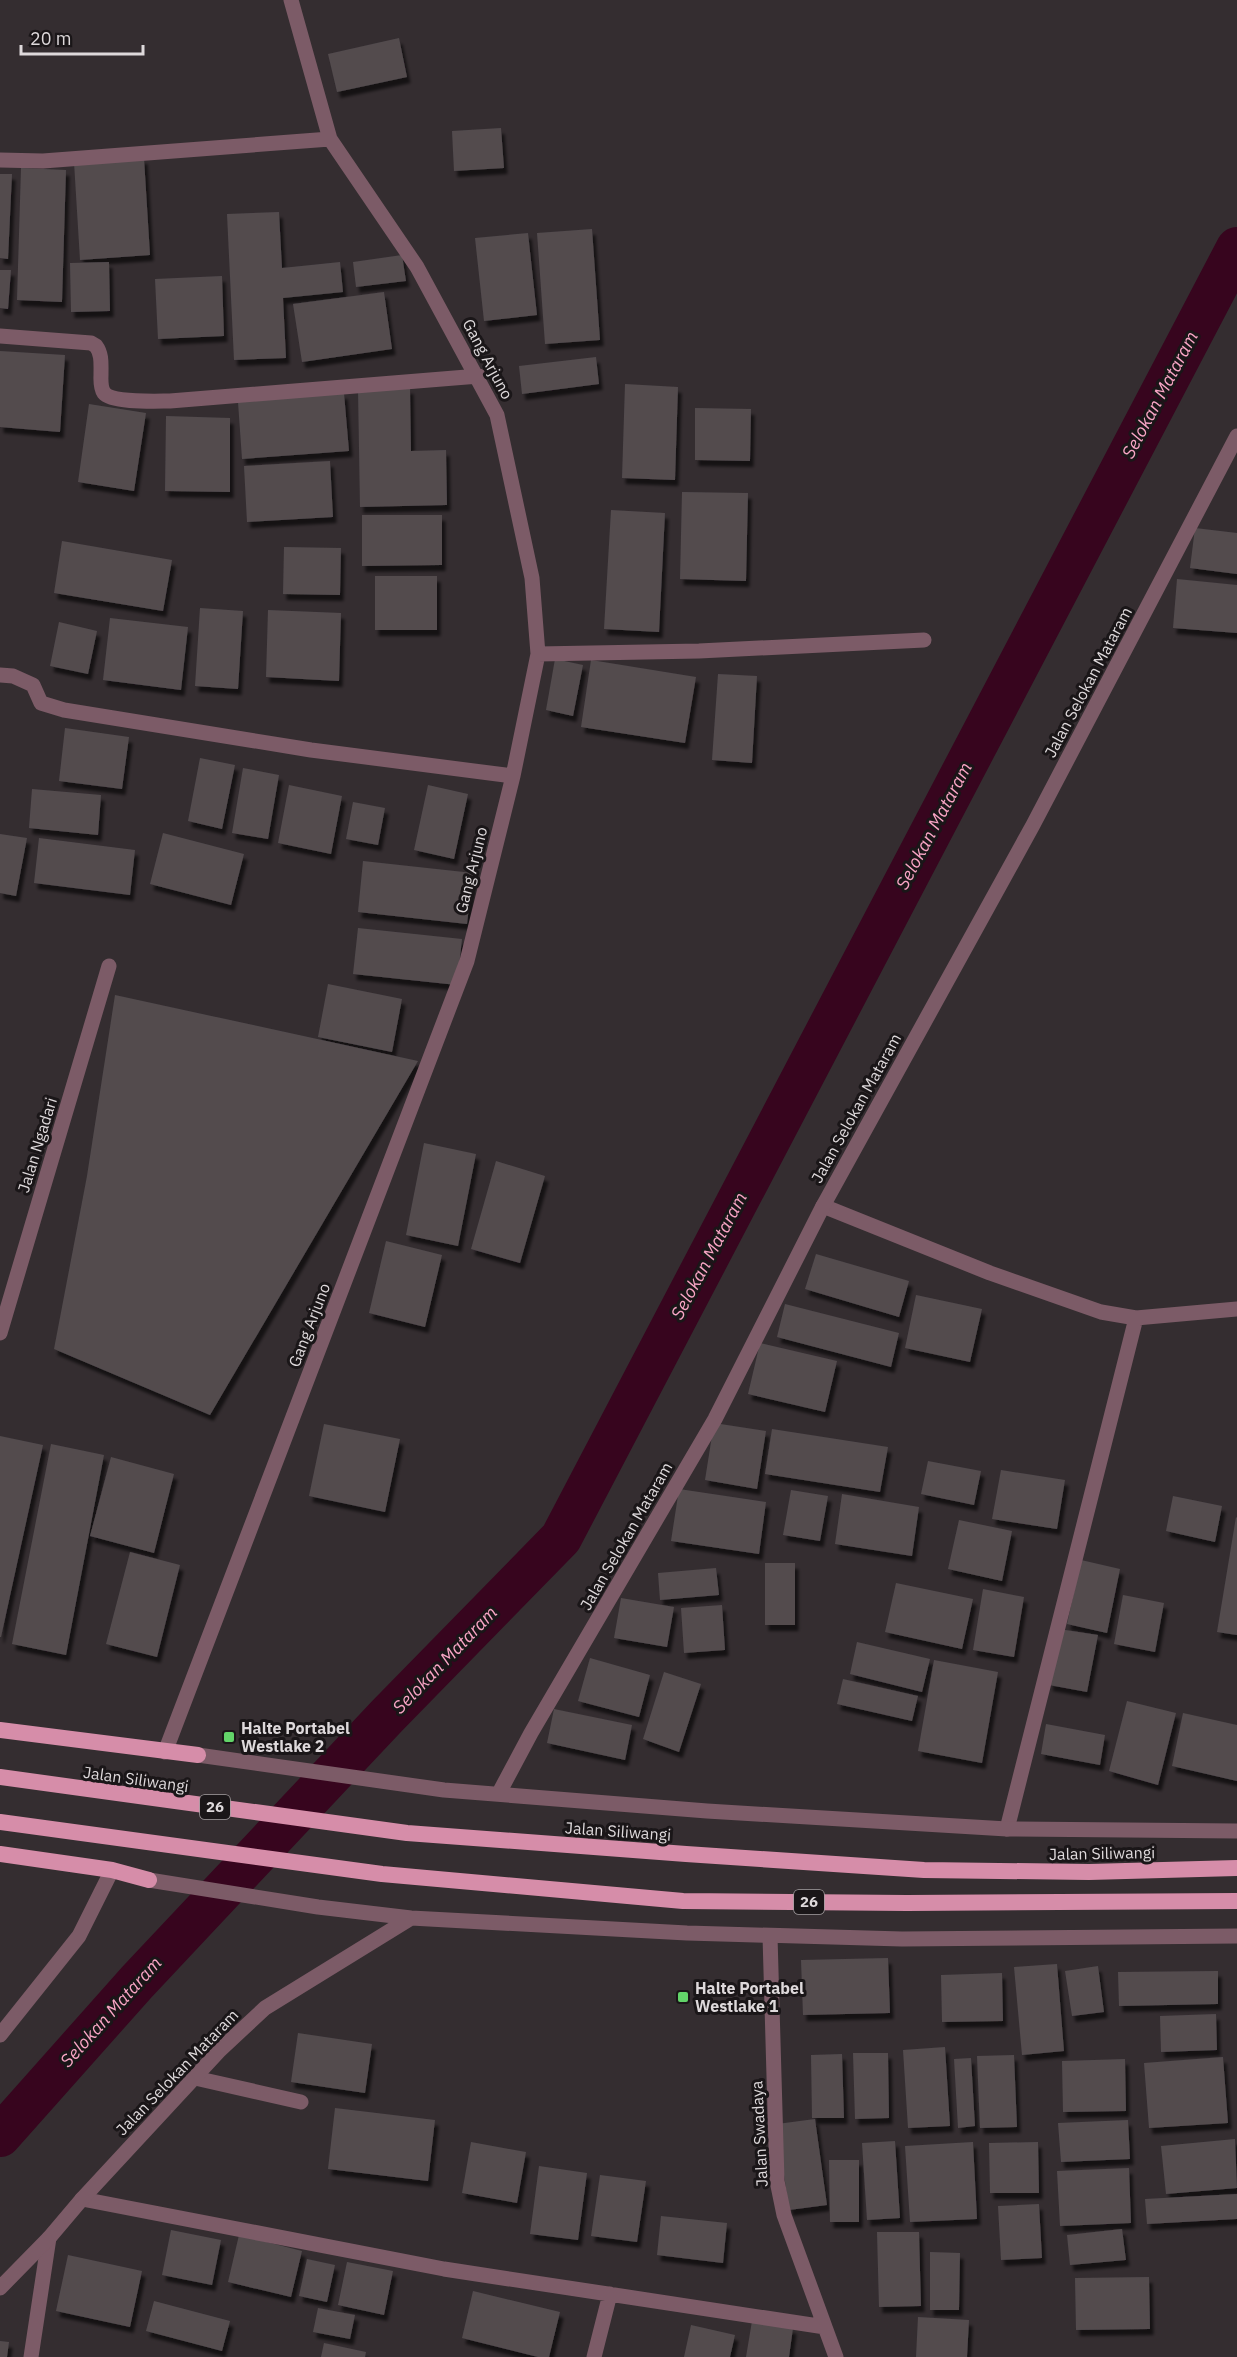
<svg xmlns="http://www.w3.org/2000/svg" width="1237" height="2357" viewBox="0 0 1237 2357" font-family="'IBM Plex Sans',sans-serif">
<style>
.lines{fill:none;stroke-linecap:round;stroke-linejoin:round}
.canal{stroke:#37051e;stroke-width:42}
.building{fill:#524b4e;filter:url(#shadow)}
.service{stroke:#7c5b67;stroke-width:15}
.minor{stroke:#7c5b67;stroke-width:15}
.tertiary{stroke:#7c5b67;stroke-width:15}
.trunk{stroke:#d68da9;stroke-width:16}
.poi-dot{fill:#62d469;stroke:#1a1618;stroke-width:2}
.labels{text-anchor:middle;stroke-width:6;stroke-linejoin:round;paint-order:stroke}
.shield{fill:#1a1618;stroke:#a39ea0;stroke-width:1.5}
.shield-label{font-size:15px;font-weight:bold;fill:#ded9db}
.street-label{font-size:16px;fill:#ded9db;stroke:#1a1618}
.poi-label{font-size:16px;font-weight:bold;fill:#ded9db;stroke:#1a1618;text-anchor:start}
.water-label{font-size:18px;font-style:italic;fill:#f9a5c5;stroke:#1a1618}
</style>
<defs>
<filter id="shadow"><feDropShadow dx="3.5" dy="6" stdDeviation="1.5" flood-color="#0009"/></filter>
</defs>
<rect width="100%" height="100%" fill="#342d30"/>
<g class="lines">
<!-- canal -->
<path class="canal" d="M 0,2136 L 137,1982 L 387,1716 L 561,1538 L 1237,248"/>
</g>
<!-- building -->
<path class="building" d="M 399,38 L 407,77 L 337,92 L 328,54 Z
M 501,128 L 504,168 L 454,171 L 452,131 Z
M 144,158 L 150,255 L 80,260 L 74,162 Z
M 21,168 L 66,170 L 62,302 L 17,300 Z
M 0,174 L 12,174 L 8,259 L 0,258 Z
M 279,212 L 282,268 L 340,262 L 343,292 L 283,298 L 286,358 L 234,360 L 227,214 Z
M 592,229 L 600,340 L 545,344 L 537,233 Z
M 528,233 L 537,315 L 484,321 L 475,238 Z
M 402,255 L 406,281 L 356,287 L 353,262 Z
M 109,262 L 110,311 L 71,312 L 70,263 Z
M 0,270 L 11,270 L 8,309 L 0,308 Z
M 222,276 L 224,336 L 158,339 L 155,279 Z
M 384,292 L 392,349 L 302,362 L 293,304 Z
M 0,351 L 65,355 L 60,432 L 0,427 Z
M 596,357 L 599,384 L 522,394 L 519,366 Z
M 625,384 L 678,387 L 675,480 L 622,478 Z
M 410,388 L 411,451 L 446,450 L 447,505 L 360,507 L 358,389 Z
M 344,393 L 349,451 L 242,459 L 238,402 Z
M 89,404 L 146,413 L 134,491 L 78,482 Z
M 695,408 L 751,409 L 750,461 L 695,460 Z
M 166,416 L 230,418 L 230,492 L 165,491 Z
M 330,461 L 333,517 L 247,522 L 244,466 Z
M 682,492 L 748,493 L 746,581 L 680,579 Z
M 611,510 L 665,513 L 659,632 L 604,629 Z
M 362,515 L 442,515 L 442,565 L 362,566 Z
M 1195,528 L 1237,533 L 1237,574 L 1190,568 Z
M 62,541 L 172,560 L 163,611 L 54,593 Z
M 284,547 L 341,548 L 340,595 L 283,594 Z
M 375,576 L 437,576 L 437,630 L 375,630 Z
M 1177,579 L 1237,585 L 1237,633 L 1173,628 Z
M 200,608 L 243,611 L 238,689 L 195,686 Z
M 268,610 L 341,613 L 339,681 L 266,677 Z
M 110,618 L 188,627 L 181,690 L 103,680 Z
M 59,622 L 97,631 L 88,674 L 50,666 Z
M 555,659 L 583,665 L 573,716 L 546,710 Z
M 591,660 L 696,677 L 685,743 L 581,727 Z
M 718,674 L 757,676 L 752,763 L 712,760 Z
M 65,728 L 129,737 L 122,789 L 59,781 Z
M 200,758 L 235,765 L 222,829 L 188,821 Z
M 243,768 L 279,775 L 268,839 L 232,833 Z
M 289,785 L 342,796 L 331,854 L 278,843 Z
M 428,785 L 468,794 L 454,859 L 414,850 Z
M 32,789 L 101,795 L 98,835 L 29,828 Z
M 353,802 L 385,808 L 378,845 L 346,839 Z
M 163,833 L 244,854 L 231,905 L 150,884 Z
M 0,834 L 27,838 L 16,896 L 0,893 Z
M 39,838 L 135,850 L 130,895 L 34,883 Z
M 363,861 L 473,873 L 467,924 L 358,912 Z
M 358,928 L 462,939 L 457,985 L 353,974 Z
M 328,984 L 402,999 L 392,1052 L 318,1037 Z
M 115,995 L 418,1061 L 210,1415 L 54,1349 L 87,1176 Z
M 424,1143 L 476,1154 L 458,1246 L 406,1235 Z
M 496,1161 L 545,1176 L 520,1263 L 471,1249 Z
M 386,1241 L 442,1255 L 425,1327 L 369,1313 Z
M 816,1254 L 909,1281 L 899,1317 L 805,1289 Z
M 916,1295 L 982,1309 L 970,1362 L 905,1348 Z
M 785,1304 L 899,1333 L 891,1367 L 777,1337 Z
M 760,1343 L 837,1361 L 825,1412 L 748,1394 Z
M 714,1423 L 766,1431 L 757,1489 L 705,1480 Z
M 324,1424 L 400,1439 L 385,1512 L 309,1496 Z
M 772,1429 L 888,1447 L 880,1492 L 765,1474 Z
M 0,1436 L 43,1445 L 1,1637 L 0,1637 Z
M 51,1444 L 104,1455 L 66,1655 L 12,1644 Z
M 111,1457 L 174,1474 L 154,1553 L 90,1536 Z
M 928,1461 L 981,1471 L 974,1505 L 921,1494 Z
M 1001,1470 L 1065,1480 L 1057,1529 L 992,1519 Z
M 679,1489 L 766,1502 L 759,1554 L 671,1541 Z
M 791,1490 L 828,1496 L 820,1541 L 783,1535 Z
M 842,1494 L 919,1507 L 912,1556 L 835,1544 Z
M 1173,1496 L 1222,1506 L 1215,1542 L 1166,1531 Z
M 1236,1517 L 1237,1518 L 1237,1635 L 1217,1632 Z
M 959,1520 L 1012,1531 L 1002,1581 L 948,1569 Z
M 130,1552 L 180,1565 L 157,1657 L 106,1644 Z
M 1081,1560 L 1120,1569 L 1107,1633 L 1067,1624 Z
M 765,1563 L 795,1563 L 795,1625 L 765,1625 Z
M 716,1568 L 719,1595 L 660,1600 L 658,1573 Z
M 896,1583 L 973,1599 L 962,1649 L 885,1632 Z
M 983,1589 L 1024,1597 L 1014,1657 L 973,1650 Z
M 1123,1595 L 1164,1603 L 1155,1652 L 1114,1644 Z
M 621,1598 L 674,1607 L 667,1647 L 614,1638 Z
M 722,1605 L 725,1650 L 684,1653 L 681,1608 Z
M 1059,1629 L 1098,1635 L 1087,1692 L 1049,1685 Z
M 857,1642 L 930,1659 L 922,1692 L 850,1674 Z
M 590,1658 L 650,1675 L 639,1717 L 578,1701 Z
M 934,1660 L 998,1672 L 982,1763 L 918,1751 Z
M 664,1672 L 701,1684 L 679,1752 L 643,1739 Z
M 843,1679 L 918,1696 L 912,1721 L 837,1704 Z
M 1127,1701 L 1176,1713 L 1158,1785 L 1109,1771 Z
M 554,1709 L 632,1725 L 625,1760 L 547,1743 Z
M 1183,1713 L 1237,1725 L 1237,1781 L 1172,1766 Z
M 1046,1724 L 1105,1735 L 1100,1765 L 1041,1754 Z
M 888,1958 L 890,2013 L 803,2015 L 801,1960 Z
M 1057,1964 L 1064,2051 L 1022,2055 L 1014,1967 Z
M 1098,1966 L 1104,2012 L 1072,2016 L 1065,1971 Z
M 1218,1971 L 1218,2004 L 1119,2006 L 1118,1972 Z
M 1002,1973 L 1003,2021 L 942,2022 L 941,1975 Z
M 1216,2014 L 1217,2050 L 1161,2052 L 1160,2016 Z
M 298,2033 L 372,2044 L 365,2093 L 291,2082 Z
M 945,2047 L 950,2126 L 908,2128 L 903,2050 Z
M 853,2053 L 888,2053 L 889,2118 L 855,2119 Z
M 842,2054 L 844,2118 L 812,2118 L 811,2055 Z
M 1014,2055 L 1017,2127 L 980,2128 L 977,2056 Z
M 1223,2057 L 1228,2123 L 1149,2128 L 1144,2063 Z
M 971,2058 L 975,2126 L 958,2128 L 954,2059 Z
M 1125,2059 L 1126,2111 L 1063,2112 L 1062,2061 Z
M 335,2108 L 435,2120 L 428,2181 L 328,2169 Z
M 815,2119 L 827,2205 L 789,2210 L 777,2124 Z
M 1128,2120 L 1130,2159 L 1061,2162 L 1058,2123 Z
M 1235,2139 L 1237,2188 L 1166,2194 L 1161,2146 Z
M 895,2141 L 900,2218 L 867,2220 L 862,2143 Z
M 471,2142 L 526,2152 L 517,2203 L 462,2193 Z
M 973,2142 L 977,2219 L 910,2222 L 905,2146 Z
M 1038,2142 L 1039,2193 L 990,2193 L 989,2143 Z
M 829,2160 L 859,2160 L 859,2222 L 830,2222 Z
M 539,2166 L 587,2173 L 578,2240 L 530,2234 Z
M 1129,2168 L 1131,2223 L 1060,2226 L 1057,2171 Z
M 600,2175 L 646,2181 L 637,2242 L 591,2236 Z
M 1237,2194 L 1237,2219 L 1147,2224 L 1145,2199 Z
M 1039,2204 L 1042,2258 L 1001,2260 L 998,2206 Z
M 661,2216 L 727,2223 L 723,2263 L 657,2255 Z
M 1122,2229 L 1126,2260 L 1070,2265 L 1067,2235 Z
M 171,2230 L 221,2240 L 212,2285 L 162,2275 Z
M 877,2232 L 919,2232 L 921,2306 L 879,2307 Z
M 239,2235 L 302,2251 L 291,2297 L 228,2282 Z
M 930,2252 L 960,2253 L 959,2310 L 930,2310 Z
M 68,2255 L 142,2271 L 130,2327 L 56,2311 Z
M 307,2259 L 335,2265 L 327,2302 L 299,2296 Z
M 347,2262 L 393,2271 L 384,2315 L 338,2305 Z
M 1149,2277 L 1150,2329 L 1076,2330 L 1075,2278 Z
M 473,2291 L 560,2312 L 549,2357 L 538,2357 L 462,2338 Z
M 154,2301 L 230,2321 L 222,2351 L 146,2331 Z
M 318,2308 L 355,2315 L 350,2339 L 313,2332 Z
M 918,2317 L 969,2320 L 967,2357 L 916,2357 Z
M 752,2321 L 793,2328 L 789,2357 L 746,2357 Z
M 691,2325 L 735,2335 L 730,2357 L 684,2357 Z
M 0,2341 L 9,2342 L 7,2357 L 0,2357 Z
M 324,2343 L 366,2352 L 365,2357 L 321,2357 Z"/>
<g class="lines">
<!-- service -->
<path class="service" d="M 0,1333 L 109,966"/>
<!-- minor -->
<path class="minor" d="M 0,160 L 43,161 L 330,139
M 0,336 L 91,343 L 96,346 C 102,354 101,364 101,374 C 101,380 100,387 104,393 C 112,403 156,401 170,401 L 479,376
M 538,654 L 699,651 L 924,640
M 0,675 L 13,676 L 33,685 L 41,703 L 64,710 L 311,750 L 513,776
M 823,1206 L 990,1273 L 1101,1312 L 1136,1318 L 1237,1309
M 165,1752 L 467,961 L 513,776 L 538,654 L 532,578 L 497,415 L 417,267 L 330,139 L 291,0
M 1007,1829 L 1136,1318
M 770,1936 L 777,2181 L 784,2215 L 836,2357
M 195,2078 L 301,2102
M 82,2199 L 444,2269 L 825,2327
M 31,2357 L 49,2238
M 594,2357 L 610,2294"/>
<!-- tertiary -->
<path class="tertiary" d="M 198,1755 L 444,1790 L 707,1811 L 1007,1829 L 1237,1831
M 499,1793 L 531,1733 L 715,1419 L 823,1206 L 1033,825 L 1237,436
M 149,1880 L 318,1907 L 411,1918 L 687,1933 L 902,1939 L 1237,1936
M 0,2035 L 79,1936 L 112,1870
M 0,2288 L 49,2238 L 82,2199 L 220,2050 L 265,2008 L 411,1918"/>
<!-- trunk -->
<path class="trunk" d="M 0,1730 L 198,1755
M 0,1777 L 407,1833 L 686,1854 L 924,1870 L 1089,1872 L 1237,1868
M 0,1822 L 382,1874 L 683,1901 L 907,1903 L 1237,1901
M 0,1854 L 112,1870 L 149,1880"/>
</g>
<!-- markers -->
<g class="poi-dot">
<rect x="223" y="1731" width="12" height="12" rx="3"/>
<rect x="677" y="1991" width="12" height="12" rx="3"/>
</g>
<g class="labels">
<!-- shield labels -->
<g class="shield">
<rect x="200" y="1795" width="30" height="24" rx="4.5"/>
<rect x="794" y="1890" width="30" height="24" rx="4.5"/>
</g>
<g class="shield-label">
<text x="215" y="1812">26</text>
<text x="809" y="1907">26</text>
</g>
<!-- street labels -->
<g class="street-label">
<text transform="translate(488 359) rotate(62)" y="6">Gang Arjuno</text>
<text transform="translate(1088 682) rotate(-62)" y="6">Jalan Selokan Mataram</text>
<text transform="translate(471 870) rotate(-76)" y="6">Gang Arjuno</text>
<text transform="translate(856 1108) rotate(-61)" y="6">Jalan Selokan Mataram</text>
<text transform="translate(37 1145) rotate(-73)" y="6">Jalan Ngadari</text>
<text transform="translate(309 1325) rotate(-69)" y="6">Gang Arjuno</text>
<text transform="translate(626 1536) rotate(-60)" y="6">Jalan Selokan Mataram</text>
<text transform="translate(136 1779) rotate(8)" y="6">Jalan Siliwangi</text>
<text transform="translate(618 1831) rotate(4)" y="6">Jalan Siliwangi</text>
<text transform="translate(1102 1853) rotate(-1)" y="6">Jalan Siliwangi</text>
<text transform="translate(177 2072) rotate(-46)" y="6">Jalan Selokan Mataram</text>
<text transform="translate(759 2134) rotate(-93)" y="6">Jalan Swadaya</text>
</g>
<!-- poi labels -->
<g class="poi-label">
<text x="241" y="1734">Halte Portabel<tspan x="241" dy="18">Westlake 2</tspan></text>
<text x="695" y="1994">Halte Portabel<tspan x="695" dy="18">Westlake 1</tspan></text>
</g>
<!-- water labels -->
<g class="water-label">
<text transform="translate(1160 395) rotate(-62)" y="6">Selokan Mataram</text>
<text transform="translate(934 826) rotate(-62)" y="6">Selokan Mataram</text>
<text transform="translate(709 1256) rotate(-62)" y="6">Selokan Mataram</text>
<text transform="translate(445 1660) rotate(-46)" y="6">Selokan Mataram</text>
<text transform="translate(111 2012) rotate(-48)" y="6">Selokan Mataram</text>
</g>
</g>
<!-- scale -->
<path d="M21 45v9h122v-9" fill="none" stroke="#ded9db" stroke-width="3"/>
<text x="30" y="45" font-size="18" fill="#ded9db" stroke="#1a1618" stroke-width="4.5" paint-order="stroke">20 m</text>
</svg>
